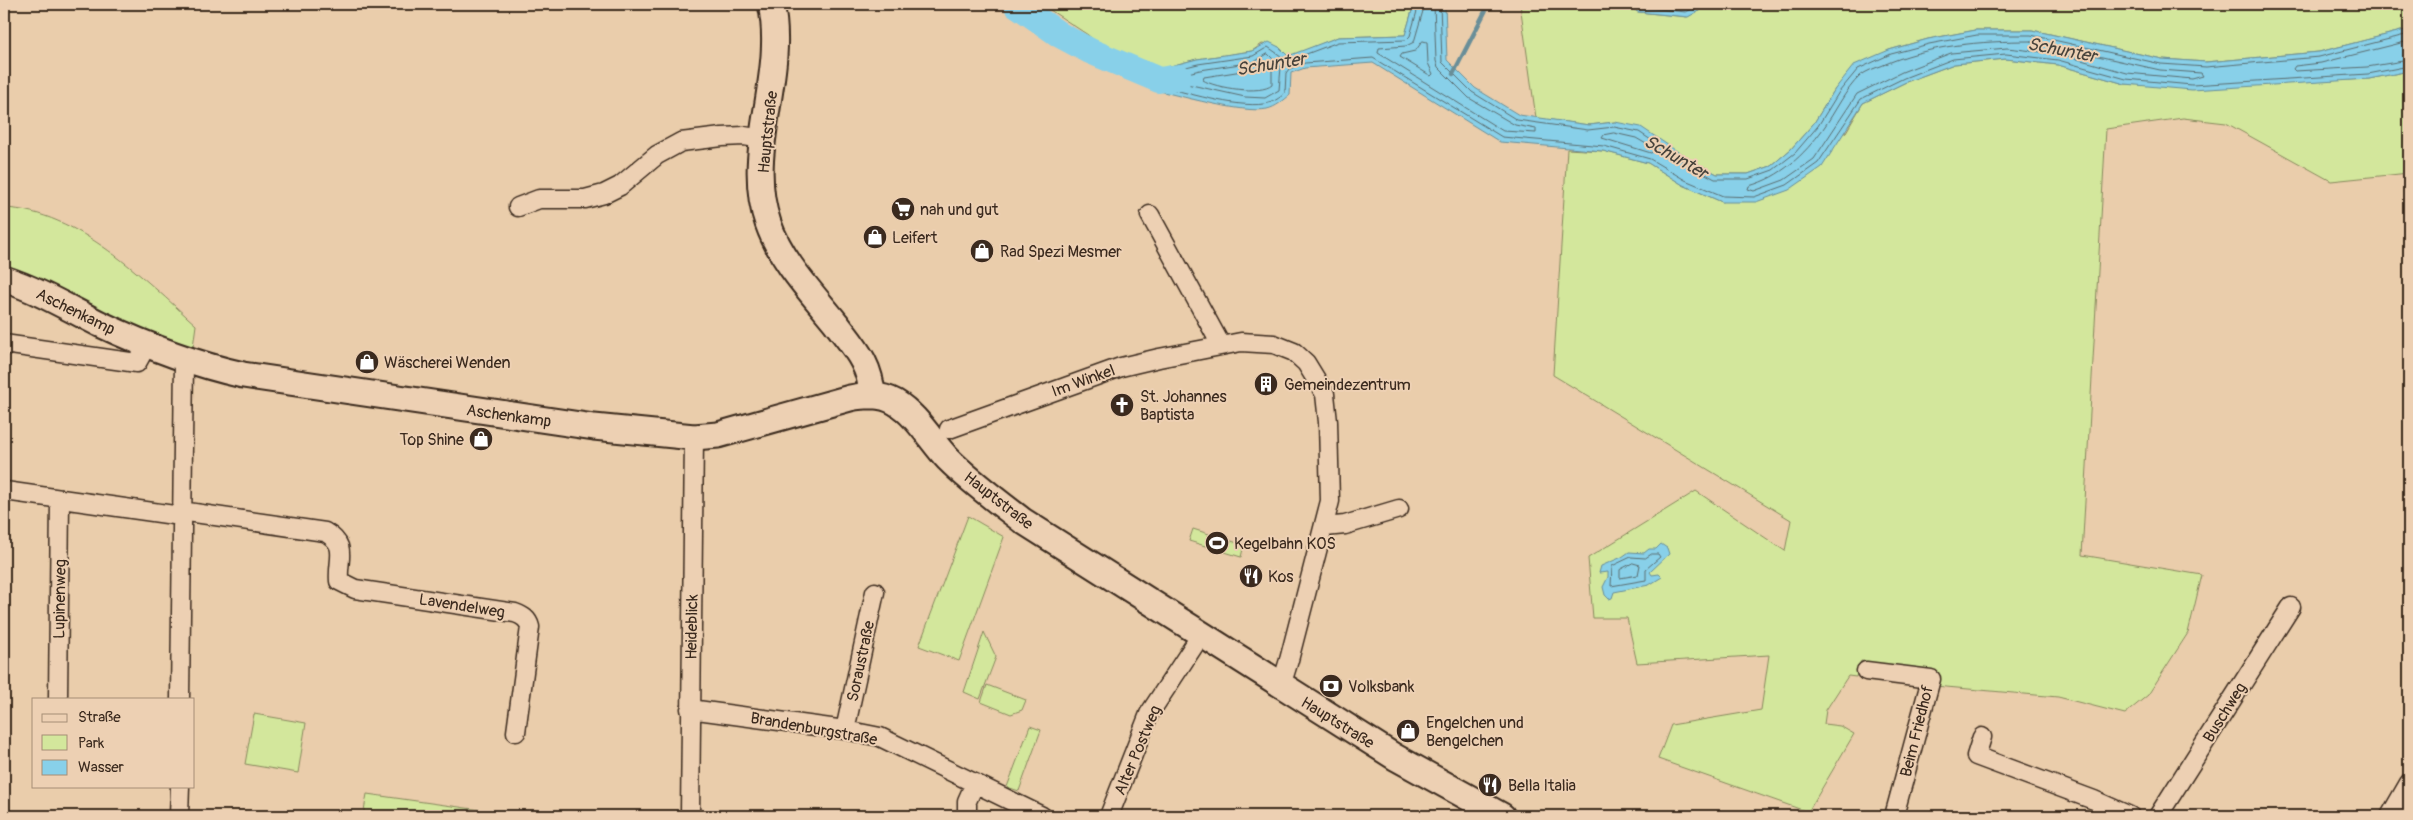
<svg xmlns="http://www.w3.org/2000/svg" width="2413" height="820" viewBox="0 0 2413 820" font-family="Pangolin,sans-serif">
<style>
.green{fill:#d3e79c;stroke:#87885d}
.water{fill:#88d0e9;stroke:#698e98}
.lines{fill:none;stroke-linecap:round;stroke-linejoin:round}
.shore{stroke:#5a6c6f;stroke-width:1}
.stream{stroke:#698e98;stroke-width:4.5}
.river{stroke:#88d0e9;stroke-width:26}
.street-casing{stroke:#3b2a1e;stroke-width:21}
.secondary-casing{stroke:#3b2a1e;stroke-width:29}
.street{stroke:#edd0b3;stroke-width:18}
.secondary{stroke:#edd0b3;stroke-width:25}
.labels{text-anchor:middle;stroke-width:4;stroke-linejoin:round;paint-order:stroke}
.street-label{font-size:16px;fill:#3b2a1e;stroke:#edd0b3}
.poi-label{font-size:16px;fill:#3b2a1e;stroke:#edd0b3;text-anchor:start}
.water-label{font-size:18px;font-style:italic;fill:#47433c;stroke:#edd0b3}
</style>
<rect width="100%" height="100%" fill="#eacdab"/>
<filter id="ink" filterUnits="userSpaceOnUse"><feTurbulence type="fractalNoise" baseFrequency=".02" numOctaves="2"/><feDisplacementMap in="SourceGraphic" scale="10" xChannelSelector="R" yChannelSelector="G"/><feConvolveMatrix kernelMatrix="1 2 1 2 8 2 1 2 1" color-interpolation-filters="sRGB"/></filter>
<g filter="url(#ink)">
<!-- green -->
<path class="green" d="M 1041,4 L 1414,4 L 1405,35 L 1338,37 L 1288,57 L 1279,47 L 1262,44 L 1252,51 L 1197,59 L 1144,73 L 1151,89 L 1088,35 Z
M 1520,4 L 1625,4 L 1638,12 L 1687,17 L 1711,4 L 2409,4 L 2409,29 L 2319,52 L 2206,62 L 2162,59 L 2032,30 L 1976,30 L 1928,39 L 1889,50 L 1835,89 L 1814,123 L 1791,149 L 1771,166 L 1748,174 L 1717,174 L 1615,122 L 1589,125 L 1536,118 Z
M 2006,59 L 2058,65 L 2125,84 L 2282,83 L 2369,79 L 2409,71 L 2409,173 L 2331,181 L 2226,123 L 2183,118 L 2106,129 L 2082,555 L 2202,575 L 2188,633 L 2148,695 L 2125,714 L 2058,697 L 1935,686 L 1932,673 L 1861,661 L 1856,677 L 1848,676 L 1826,710 L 1824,724 L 1840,726 L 1854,734 L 1808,812 L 1658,759 L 1671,725 L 1761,710 L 1769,655 L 1637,663 L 1627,618 L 1593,618 L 1588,558 L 1696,491 L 1785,551 L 1791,520 L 1553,375 L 1567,149 L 1603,151 L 1648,163 L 1683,185 L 1722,202 L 1846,132 L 1863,103 L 1906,82 L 1954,64 Z
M 4,208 C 78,211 144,279 196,325 L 193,347 L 188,354 L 4,274 Z
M 968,516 L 1004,537 L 959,661 L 919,646 Z
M 1193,529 L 1244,545 L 1241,557 L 1189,541 Z
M 984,632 L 996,657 L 980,699 L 964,692 Z
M 987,685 L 1026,700 L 1022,710 L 1011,714 L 981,702 Z
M 254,714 L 306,723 L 298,773 L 245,764 Z
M 1030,726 L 1041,730 L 1019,791 L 1007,787 Z
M 367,794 L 516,815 L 516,816 L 363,816 Z"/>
<!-- water -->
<path class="water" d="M 1414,4 L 1445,4 L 1447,60 L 1475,88 L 1519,115 L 1589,125 L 1615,122 L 1641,127 L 1690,160 L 1717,174 L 1748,174 L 1771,166 L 1791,149 L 1814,123 L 1835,89 L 1854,65 L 1889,50 L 1928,39 L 1976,30 L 2032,30 L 2162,59 L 2206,62 L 2319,52 L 2409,29 L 2409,71 L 2369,79 L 2192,90 L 2125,84 L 2058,65 L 2006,59 L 1954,64 L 1906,82 L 1863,103 L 1822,167 L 1789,190 L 1756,202 L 1722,202 L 1683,185 L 1648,163 L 1603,151 L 1500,142 L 1373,63 L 1305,68 L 1291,73 L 1290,95 C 1284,100 1276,107 1267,109 C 1244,114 1177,95 1151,89 L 1144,73 L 1197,59 L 1252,51 L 1269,42 L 1279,47 L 1288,56 L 1338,37 L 1405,35 Z
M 1625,4 L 1711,4 L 1688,17 L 1638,12 Z
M 1661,544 L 1667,548 L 1669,554 L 1650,572 L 1652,575 L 1659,574 L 1662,577 L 1649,585 L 1614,592 L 1612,598 L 1609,599 L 1605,595 L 1603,587 L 1608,577 L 1608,572 L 1599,573 L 1601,566 L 1622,557 L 1629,552 L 1644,553 L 1649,549 L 1656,549 Z"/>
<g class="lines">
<!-- shore -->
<path class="shore" d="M 1419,4 L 1410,36 L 1406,40 L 1338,42 L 1288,61 L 1268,47 L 1253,56 L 1198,64 L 1154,75 L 1152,79 L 1155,85 C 1185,92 1235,108 1264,104 C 1272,103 1280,98 1285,93 L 1286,73 L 1289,69 L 1305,63 L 1373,58 L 1502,137 L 1604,146 L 1650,159 L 1685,180 L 1723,196 L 1754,197 L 1787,185 L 1818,163 L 1861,99 L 1904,78 L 1953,59 L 2006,54 L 2058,60 L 2126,79 L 2192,85 L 2368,74 L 2409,66
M 1425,4 L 1414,42 L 1406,46 L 1379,48 L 1378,53 L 1503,131 L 1536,133 L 1536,129 L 1515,125 L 1469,98 L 1438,67 L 1436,61 L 1434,4
M 1440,4 L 1442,62 L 1472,92 L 1517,120 L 1588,130 L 1614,127 L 1639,132 L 1687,164 L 1715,179 L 1748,179 L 1773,170 L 1795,153 L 1818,126 L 1839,92 L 1858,69 L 1891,54 L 1929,44 L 1977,35 L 2031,35 L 2161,64 L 2206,67 L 2319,57 L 2409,34
M 1635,4 L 1640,7 L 1686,12 L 1701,4
M 1423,41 L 1427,42 L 1428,63 L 1433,74 L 1431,76 L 1400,57 L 1402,54 L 1415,51 Z
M 2031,41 L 2160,70 L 2201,73 L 2203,76 L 2192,79 L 2127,73 L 2060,54 L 2007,48 L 1951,53 L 1902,72 L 1857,94 L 1814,159 L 1784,180 L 1754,191 L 1748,189 L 1749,186 C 1781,177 1804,155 1823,129 C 1836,111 1845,90 1860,76 C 1866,71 1875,68 1881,66 C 1928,45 1980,41 2031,41 Z
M 2409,41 L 2321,63 L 2295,66 L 2293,69 L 2295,71 L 2367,67 L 2409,60
M 1268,54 L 1281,67 L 1279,90 L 1265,98 L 1245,97 L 1169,80 L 1171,77 L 1200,70 L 1254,62 Z
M 1267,64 L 1272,68 L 1272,85 C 1261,95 1215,88 1203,80 L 1204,77 L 1255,69 Z
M 1614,133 L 1636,138 L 1653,148 L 1654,151 L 1651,153 L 1602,138 L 1604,135 Z
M 1652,554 L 1658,554 L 1660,557 L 1646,569 L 1646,580 L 1611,586 L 1612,566 L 1631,557 L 1645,558 Z
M 1633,563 L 1640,565 L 1638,575 L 1620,578 L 1620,570 Z"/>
<!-- stream -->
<path class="stream" d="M 1453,74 L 1489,4"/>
<!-- river -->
<path class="river" d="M 1016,4 L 1060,35 L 1090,51 L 1159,80 L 1179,77"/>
<!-- street casing -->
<g class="street-casing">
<path id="street" d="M 518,207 L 539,199 L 585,199 L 604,194 L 620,186 L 657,155 L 681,142 L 722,137 L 744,136 L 763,139
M 1150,215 L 1221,345
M 4,344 L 137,363 L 147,345
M 949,429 L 1121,367 L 1159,358 L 1241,342 L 1274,344 L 1294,352 L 1306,363 L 1325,394 L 1328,422 L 1330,501 L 1289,660 L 1281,686
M 5,491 L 181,516
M 181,511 L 325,532 C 349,546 337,558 339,581 L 355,589 L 515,613 C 523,616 528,619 530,627 L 516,732
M 1325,527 L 1345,525 L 1399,509
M 1866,671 L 1931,679 L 1894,816
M 58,699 L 60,500
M 180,699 L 184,360
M 690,709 L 845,730 L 880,737 L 1042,816
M 845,730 L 875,592
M 1982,737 L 1976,756 L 2094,800 L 2130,816
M 179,816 L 180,786
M 690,816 L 694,437
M 967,816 L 967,801 L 975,783
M 1109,816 L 1149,714 L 1201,635
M 2158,816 L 2291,607
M 2390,816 L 2409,783"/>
</g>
<!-- secondary casing -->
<g class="secondary-casing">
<path id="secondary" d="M 771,4 C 787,77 743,151 768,223 C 781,261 811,292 836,323 C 854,347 871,364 872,396
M 4,279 C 38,290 68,308 100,324 C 147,346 193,364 243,375 L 594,427 L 694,437 L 718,435 L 850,398 C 866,395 881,394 895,402 C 917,415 931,441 948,459 C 971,482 997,501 1023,521 L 1395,757 L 1502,816"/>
</g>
<!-- street -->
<use href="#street" class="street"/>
<!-- secondary -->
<use href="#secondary" class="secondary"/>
</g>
</g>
<!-- icons -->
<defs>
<g id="supermarket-disc" transform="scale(1.25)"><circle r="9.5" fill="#3b2a1e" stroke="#edd0b3"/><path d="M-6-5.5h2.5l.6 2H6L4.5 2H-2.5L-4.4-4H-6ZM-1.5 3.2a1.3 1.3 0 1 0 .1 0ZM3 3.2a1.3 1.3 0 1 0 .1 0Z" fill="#fff"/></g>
<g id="shop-disc" transform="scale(1.25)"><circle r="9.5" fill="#3b2a1e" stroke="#edd0b3"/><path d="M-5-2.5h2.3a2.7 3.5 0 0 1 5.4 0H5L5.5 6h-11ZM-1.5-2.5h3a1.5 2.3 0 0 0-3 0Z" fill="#fff"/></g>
<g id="building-disc" transform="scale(1.25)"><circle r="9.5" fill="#3b2a1e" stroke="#edd0b3"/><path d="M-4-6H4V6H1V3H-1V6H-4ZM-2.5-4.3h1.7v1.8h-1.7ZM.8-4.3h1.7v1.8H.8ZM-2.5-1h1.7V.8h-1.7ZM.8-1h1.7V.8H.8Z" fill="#fff"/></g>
<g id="church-disc" transform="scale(1.25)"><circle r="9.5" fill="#3b2a1e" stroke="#edd0b3"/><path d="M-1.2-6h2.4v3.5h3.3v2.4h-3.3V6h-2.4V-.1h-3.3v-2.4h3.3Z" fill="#fff"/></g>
<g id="stadium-disc" transform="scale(1.25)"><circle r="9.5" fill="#3b2a1e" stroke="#edd0b3"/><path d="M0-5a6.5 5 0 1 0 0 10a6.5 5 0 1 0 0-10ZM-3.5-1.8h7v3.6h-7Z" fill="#fff"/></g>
<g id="restaurant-disc" transform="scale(1.25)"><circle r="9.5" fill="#3b2a1e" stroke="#edd0b3"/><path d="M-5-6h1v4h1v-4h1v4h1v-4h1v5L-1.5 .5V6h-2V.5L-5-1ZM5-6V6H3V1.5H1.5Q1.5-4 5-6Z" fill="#fff"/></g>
<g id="bank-disc" transform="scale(1.25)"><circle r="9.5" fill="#3b2a1e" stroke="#edd0b3"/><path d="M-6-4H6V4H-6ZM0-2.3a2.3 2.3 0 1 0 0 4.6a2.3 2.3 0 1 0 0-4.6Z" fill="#fff"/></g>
</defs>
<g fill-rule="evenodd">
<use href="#supermarket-disc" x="903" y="209"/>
<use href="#shop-disc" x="875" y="237"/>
<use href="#shop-disc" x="982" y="251"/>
<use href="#shop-disc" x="367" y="362"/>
<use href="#building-disc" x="1266" y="384"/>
<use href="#church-disc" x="1122" y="405"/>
<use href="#shop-disc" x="481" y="439"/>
<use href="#stadium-disc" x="1217" y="543"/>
<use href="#restaurant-disc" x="1251" y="576"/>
<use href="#bank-disc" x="1331" y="686"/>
<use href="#shop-disc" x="1408" y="731"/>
<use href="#restaurant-disc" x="1490" y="785"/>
</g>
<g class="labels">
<!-- street labels -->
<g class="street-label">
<text transform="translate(767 132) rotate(-84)" y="6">Hauptstraße</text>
<text transform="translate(76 311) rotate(26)" y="6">Aschenkamp</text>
<text transform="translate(1083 380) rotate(-20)" y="6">Im Winkel</text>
<text transform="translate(509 415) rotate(8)" y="6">Aschenkamp</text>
<text transform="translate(999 500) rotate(38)" y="6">Hauptstraße</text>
<text transform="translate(59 599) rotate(-89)" y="6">Lupinenweg</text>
<text transform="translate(462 605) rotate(9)" y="6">Lavendelweg</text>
<text transform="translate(691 627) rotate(-89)" y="6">Heideblick</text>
<text transform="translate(860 661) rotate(-78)" y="6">Soraustraße</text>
<text transform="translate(2224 712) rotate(-58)" y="6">Buschweg</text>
<text transform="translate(1338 722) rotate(32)" y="6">Hauptstraße</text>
<text transform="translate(814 728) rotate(10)" y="6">Brandenburgstraße</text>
<text transform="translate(1916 731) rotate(-76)" y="6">Beim Friedhof</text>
<text transform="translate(1137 750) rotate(-67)" y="6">Alter Postweg</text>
</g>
<!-- poi labels -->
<g class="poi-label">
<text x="920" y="215">nah und gut</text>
<text x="892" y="243">Leifert</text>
<text x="1000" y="257">Rad Spezi Mesmer</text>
<text x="384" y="368">Wäscherei Wenden</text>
<text x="1284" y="390">Gemeindezentrum</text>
<text x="1140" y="402">St. Johannes<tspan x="1140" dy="18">Baptista</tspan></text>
<text x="464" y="445" text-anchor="end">Top Shine</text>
<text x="1234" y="549">Kegelbahn KOS</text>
<text x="1268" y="582">Kos</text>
<text x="1348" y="692">Volksbank</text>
<text x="1426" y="728">Engelchen und<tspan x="1426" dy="18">Bengelchen</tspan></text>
<text x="1508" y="791">Bella Italia</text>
</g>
<!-- water labels -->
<g class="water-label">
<text transform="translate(2062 50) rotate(11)" y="6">Schunter</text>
<text transform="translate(1271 64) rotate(-9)" y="6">Schunter</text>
<text transform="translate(1676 157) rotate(30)" y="6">Schunter</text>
</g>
</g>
<!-- margin -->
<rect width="2413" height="820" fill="none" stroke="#edd0b3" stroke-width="20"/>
<rect x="10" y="10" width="2393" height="800" fill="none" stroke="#3b2a1e" stroke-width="2" filter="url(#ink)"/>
<!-- legend -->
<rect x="32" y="698" width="162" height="90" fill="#edd0b3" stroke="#a68e77"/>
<rect x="42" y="714" width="25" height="8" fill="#edd0b3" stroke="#a68e77"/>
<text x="78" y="722" font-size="15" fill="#3b2a1e">Straße</text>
<rect x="42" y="735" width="25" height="15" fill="#d3e79c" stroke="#a68e77"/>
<text x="78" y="748" font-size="15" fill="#3b2a1e">Park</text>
<rect x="42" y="760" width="25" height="15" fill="#88d0e9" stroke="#a68e77"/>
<text x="78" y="772" font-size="15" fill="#3b2a1e">Wasser</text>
</svg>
